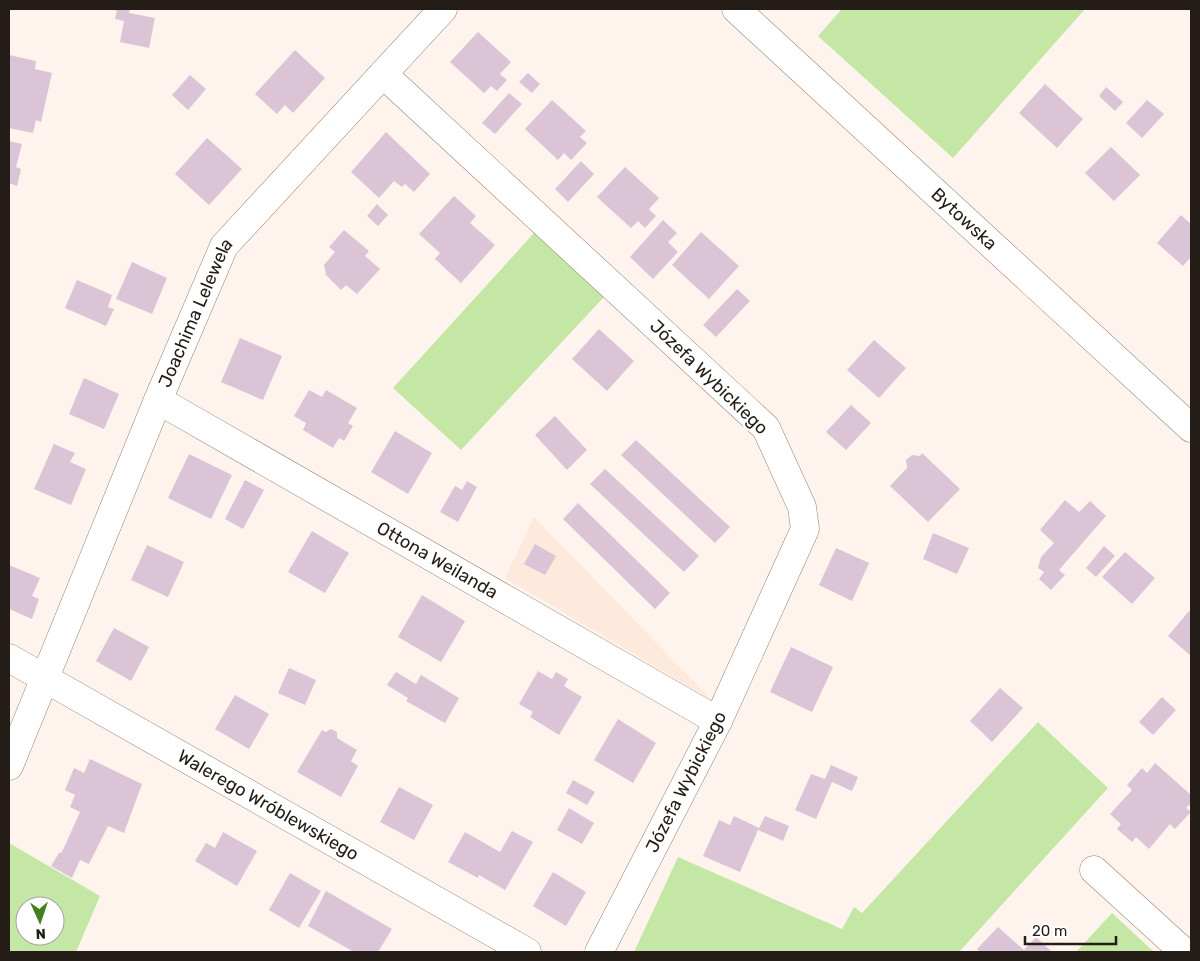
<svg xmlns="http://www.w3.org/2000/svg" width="1200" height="961" viewBox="0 0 1200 961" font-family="Rubik,sans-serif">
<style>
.built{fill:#fdeadc}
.green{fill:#c4e7a6;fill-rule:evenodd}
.building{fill:#dac4d6}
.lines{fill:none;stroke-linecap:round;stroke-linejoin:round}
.minor-casing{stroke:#968070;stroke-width:29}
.minor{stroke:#fff;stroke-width:28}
.labels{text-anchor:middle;stroke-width:5;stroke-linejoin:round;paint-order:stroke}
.street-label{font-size:18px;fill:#241c16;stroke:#fff}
</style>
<rect width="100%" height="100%" fill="#fef4ed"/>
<!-- built -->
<path class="built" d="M 534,517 L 712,700 L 505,578 Z"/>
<!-- green -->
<path class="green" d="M 842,9 L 1085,9 L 953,158 L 818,36 Z
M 535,232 L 604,297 L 461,450 L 393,388 Z
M 1038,722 L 1108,788 L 959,952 L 634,952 L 678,857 L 842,929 L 854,907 L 862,913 Z
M 9,843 L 100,896 L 76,952 L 9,952 ZM 25,906 L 55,906 L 55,936 L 25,936 Z
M 1112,913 L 1154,952 L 1076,952 Z"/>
<!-- building -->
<path class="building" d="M 111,9 L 130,9 L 129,13 L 155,18 L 149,48 L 120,42 L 124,21 L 115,19 L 117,11 Z
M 478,32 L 511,62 L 500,74 L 507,80 L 497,91 L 491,86 L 484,93 L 450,62 Z
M 295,50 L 325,78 L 293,113 L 285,105 L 277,114 L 255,94 Z
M 9,55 L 36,61 L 35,69 L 52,73 L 41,122 L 36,120 L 33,133 L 9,128 Z
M 528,73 L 540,84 L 532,93 L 519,82 Z
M 190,75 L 206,89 L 188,110 L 172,95 Z
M 1045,84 L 1083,119 L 1057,148 L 1019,113 Z
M 1106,87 L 1123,102 L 1115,111 L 1099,96 Z
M 509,93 L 522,104 L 495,134 L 482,123 Z
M 552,100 L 586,131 L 580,137 L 587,143 L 571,160 L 564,153 L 558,160 L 525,129 Z
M 1147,100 L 1164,114 L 1142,138 L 1126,123 Z
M 386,132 L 430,174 L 414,192 L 405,184 L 402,187 L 394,181 L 379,198 L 351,172 Z
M 207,138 L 242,169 L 209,205 L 175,174 Z
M 9,141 L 22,144 L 16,167 L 21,169 L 17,186 L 9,183 Z
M 1111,147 L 1140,175 L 1114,201 L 1085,173 Z
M 581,161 L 594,174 L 568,202 L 555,189 Z
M 625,167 L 659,198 L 649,209 L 656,216 L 645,228 L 638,221 L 631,228 L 597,197 Z
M 454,196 L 476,216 L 470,223 L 495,245 L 461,283 L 435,259 L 440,253 L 419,234 Z
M 377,204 L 388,215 L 378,226 L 367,216 Z
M 1181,215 L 1191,224 L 1191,257 L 1183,266 L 1157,243 Z
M 663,220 L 677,233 L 668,242 L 678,252 L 653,279 L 630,257 Z
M 344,230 L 369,251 L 365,256 L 380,269 L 357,294 L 346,285 L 341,290 L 326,275 L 324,265 L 335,252 L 329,247 Z
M 701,232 L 739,266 L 709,299 L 672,265 Z
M 132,262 L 167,278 L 152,314 L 116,299 Z
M 77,280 L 112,295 L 108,307 L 114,309 L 106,326 L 65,308 Z
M 737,289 L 750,301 L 716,337 L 703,325 Z
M 599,329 L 634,361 L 607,391 L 572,359 Z
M 240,338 L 282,356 L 263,400 L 221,382 Z
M 874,340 L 906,368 L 879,398 L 847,370 Z
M 84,378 L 119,394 L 104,429 L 69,414 Z
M 309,390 L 322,397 L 326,390 L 357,408 L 348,423 L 353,426 L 344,441 L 339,438 L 333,448 L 303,430 L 306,423 L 294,416 Z
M 851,405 L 871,423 L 846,450 L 826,432 Z
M 555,416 L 587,450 L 567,470 L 535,435 Z
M 395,431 L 432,453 L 408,494 L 371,472 Z
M 636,440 L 730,527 L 715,543 L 621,455 Z
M 54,444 L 75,453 L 70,462 L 86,469 L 71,505 L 34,489 Z
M 922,453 L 960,489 L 928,522 L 890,486 L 907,468 L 906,460 L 912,455 L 920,456 Z
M 189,454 L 232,475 L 211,519 L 168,498 Z
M 605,469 L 699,556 L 684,572 L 590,484 Z
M 245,480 L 264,490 L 243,529 L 225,519 Z
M 467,481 L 477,487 L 458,522 L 440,512 L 455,486 L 462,490 Z
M 1065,500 L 1079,512 L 1090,501 L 1106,516 L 1059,570 L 1065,575 L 1051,590 L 1039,579 L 1044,572 L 1038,568 L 1041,557 L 1054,543 L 1040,530 Z
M 578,503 L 670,593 L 655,609 L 563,519 Z
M 312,531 L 349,553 L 325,593 L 288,572 Z
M 933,533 L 969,548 L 957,574 L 923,559 Z
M 535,544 L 556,556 L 545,575 L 524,564 Z
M 147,545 L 184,562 L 168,597 L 131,580 Z
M 1104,546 L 1115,556 L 1096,577 L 1086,568 Z
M 836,548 L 869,563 L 852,601 L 819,585 Z
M 1125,552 L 1155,578 L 1132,604 L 1102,577 Z
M 9,565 L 40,578 L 32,596 L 39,599 L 32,619 L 9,609 Z
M 422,595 L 465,621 L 441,662 L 398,637 Z
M 1189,611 L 1191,613 L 1191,656 L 1168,636 Z
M 114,628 L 149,647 L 131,681 L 96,661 Z
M 791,647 L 833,667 L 812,712 L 770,692 Z
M 289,668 L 316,680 L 305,705 L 278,693 Z
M 538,671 L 552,679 L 556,672 L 568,679 L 564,686 L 582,697 L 559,735 L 530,717 L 533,712 L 519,704 Z
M 396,672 L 416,684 L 421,675 L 459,698 L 445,723 L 406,701 L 408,698 L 387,685 Z
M 1000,688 L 1023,708 L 992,742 L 970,721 Z
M 235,695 L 269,714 L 249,749 L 215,729 Z
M 1162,697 L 1176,710 L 1153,735 L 1139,722 Z
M 618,719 L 656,743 L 633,783 L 594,760 Z
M 331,729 L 337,732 L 337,738 L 357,750 L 351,761 L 358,766 L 341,797 L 297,772 L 322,730 L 326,732 Z
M 90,759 L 142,784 L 124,833 L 108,826 L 89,864 L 80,860 L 72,878 L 51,866 L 59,853 L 62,852 L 80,812 L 70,807 L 75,795 L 65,790 L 74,768 L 84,773 Z
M 1155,763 L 1191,795 L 1191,803 L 1186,808 L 1191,812 L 1175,829 L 1170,824 L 1149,849 L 1136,837 L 1132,842 L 1117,829 L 1121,824 L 1110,814 L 1132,790 L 1127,785 L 1142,768 L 1147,773 Z
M 831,765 L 858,777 L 852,791 L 832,782 L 816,819 L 795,810 L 811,774 L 825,779 Z
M 573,780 L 595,792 L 587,805 L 566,793 Z
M 399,787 L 433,805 L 414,840 L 380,822 Z
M 569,808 L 594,823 L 582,844 L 557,830 Z
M 734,816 L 759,828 L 765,816 L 789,826 L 783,841 L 758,830 L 740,872 L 703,856 L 719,820 L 730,825 Z
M 512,831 L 533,842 L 505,890 L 479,875 L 478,878 L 448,862 L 465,832 L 500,852 Z
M 223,832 L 257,851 L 237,886 L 195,861 L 206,843 L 215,848 Z
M 553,872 L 586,892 L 566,926 L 533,906 Z
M 290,873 L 321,891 L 299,928 L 269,910 Z
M 326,891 L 392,929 L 378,952 L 354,952 L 308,926 Z
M 998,927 L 1024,950 L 1036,937 L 1052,952 L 981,952 L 977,949 Z"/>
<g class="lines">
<!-- minor casing -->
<g class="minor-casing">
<g id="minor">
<path id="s1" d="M 736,9 L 1191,428"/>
<path d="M 383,74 L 766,428 L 802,507 L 805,529 L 718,721 L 599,952"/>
<path id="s2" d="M 158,400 L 718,721"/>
<path id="s3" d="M 9,658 L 527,952"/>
<path id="s4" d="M 9,766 L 158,400 L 224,246 L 443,9"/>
<path d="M 1094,870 L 1184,952"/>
</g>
</g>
<!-- minor -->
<use href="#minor" class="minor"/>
</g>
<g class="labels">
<!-- street labels -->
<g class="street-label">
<text dy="6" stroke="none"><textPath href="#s1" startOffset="310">Bytowska</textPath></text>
<text dy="6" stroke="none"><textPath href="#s4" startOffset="490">Joachima Lelewela</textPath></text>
<text transform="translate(709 377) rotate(44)" y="6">Józefa Wybickiego</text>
<text dy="6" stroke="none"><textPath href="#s2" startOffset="322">Ottona Weilanda</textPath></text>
<text transform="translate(686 782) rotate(-63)" y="6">Józefa Wybickiego</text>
<text dy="6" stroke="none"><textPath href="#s3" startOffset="298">Walerego Wróblewskiego</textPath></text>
</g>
</g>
<!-- border -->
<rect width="1200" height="961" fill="none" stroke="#241c16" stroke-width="20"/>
<!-- north arrow -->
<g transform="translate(40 921) rotate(177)"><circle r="24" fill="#ffffff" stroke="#a7a4a2"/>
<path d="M0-4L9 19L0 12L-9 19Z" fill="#427f1d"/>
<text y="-8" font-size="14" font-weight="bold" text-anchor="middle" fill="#241c16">N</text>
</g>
<!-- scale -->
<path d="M1025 936v8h91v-8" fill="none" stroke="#241c16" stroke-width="2.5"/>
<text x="1032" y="936" font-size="15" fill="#241c16" stroke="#ffffff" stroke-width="4" paint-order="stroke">20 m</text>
</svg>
